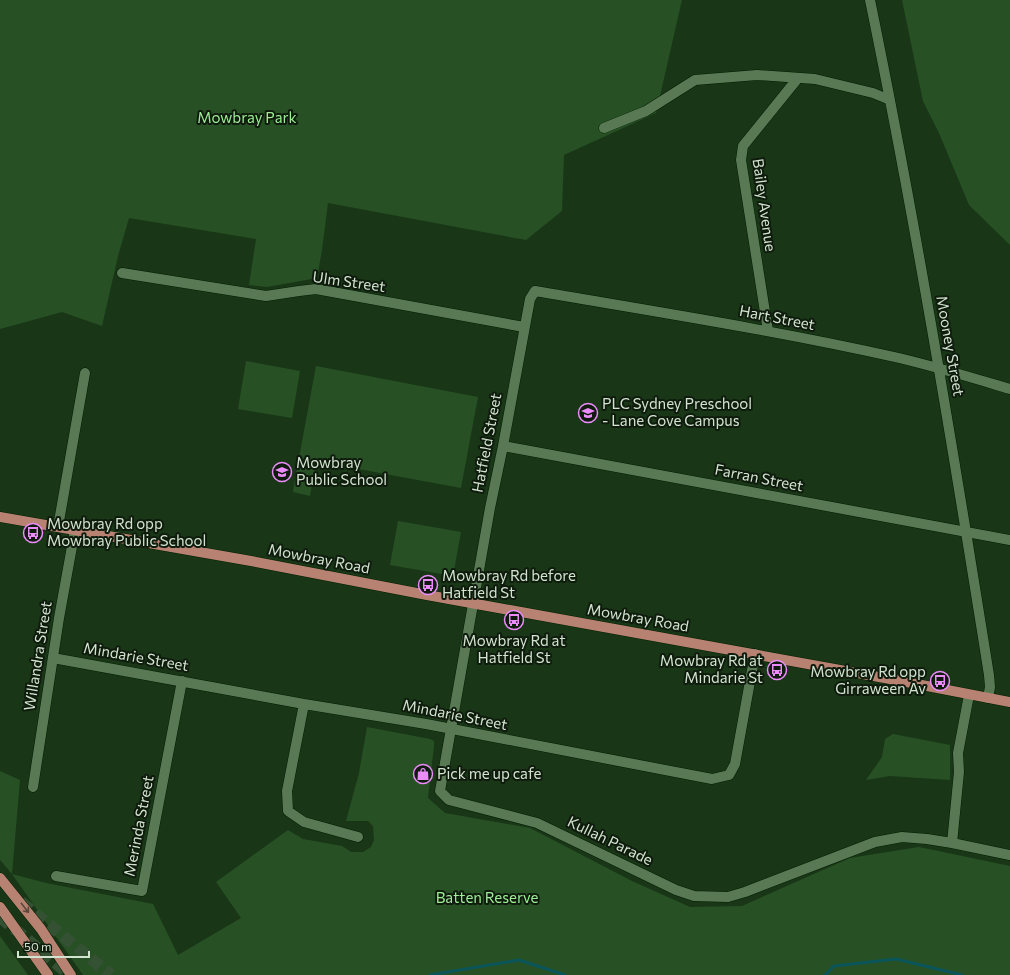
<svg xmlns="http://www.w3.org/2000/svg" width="1010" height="975" viewBox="0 0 1010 975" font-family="Commissioner,sans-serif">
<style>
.green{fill:#275124}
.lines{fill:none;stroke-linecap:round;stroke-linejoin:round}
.stream{stroke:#0a555a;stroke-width:3}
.highway-tunnel{stroke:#355133;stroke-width:12;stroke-dasharray:12 6;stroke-linecap:butt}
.minor-casing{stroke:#011e01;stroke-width:11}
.major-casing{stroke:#011e01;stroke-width:11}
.minor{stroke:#597955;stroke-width:10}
.major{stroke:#b88272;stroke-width:10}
.oneway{stroke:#5a493a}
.labels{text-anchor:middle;stroke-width:4;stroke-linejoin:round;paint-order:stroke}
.park-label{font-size:15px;fill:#9eee97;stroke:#0e1b0d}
.street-label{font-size:15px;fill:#d2e4d0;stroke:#0e1b0d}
.poi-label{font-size:15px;fill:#d2e4d0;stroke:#0e1b0d;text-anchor:start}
</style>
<rect width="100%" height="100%" fill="#193717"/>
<!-- green -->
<path class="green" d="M 0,0 L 682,0 L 656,113 L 564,155 L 562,211 L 526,240 L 328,203 L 322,250 L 317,278 L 267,287 L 249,285 L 256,239 L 129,218 L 118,256 L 102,326 L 62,312 L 0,329 Z
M 902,0 L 1010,0 L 1010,245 L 969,205 L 939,133 L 923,101 Z
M 246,361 L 300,371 L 292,418 L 238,409 Z
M 316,366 L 478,397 L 461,488 L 299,458 Z
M 302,465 L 315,467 L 310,496 L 293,492 L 297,467 Z
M 398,521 L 461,532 L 453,576 L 390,565 Z
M 367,727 L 430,739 L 434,741 L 434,746 L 428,798 L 445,813 L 530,828 L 632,881 L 690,907 L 742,906 L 850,858 L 919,847 L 1010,866 L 1010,975 L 83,975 L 12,874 L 0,860 L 0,771 L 20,780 L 12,874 L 46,883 L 153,904 L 178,955 L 241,918 L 216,882 L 288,830 L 303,839 L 342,846 L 351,852 L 363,852 L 371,847 L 374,840 L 373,826 L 368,821 L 346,821 L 359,773 Z
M 893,734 L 950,745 L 950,780 L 890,776 L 866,780 L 882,757 L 885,739 Z
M 0,936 L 28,975 L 0,975 Z"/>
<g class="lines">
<!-- stream -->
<path class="stream" d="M 430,975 L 519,960 L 565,975
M 825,975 L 834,966 L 896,959 L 962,975"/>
<!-- highway-tunnel -->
<path class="highway-tunnel" d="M 21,902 L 111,975
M 0,917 L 70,975"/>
<!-- minor casing -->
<g class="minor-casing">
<path id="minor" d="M 870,0 C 916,224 953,449 989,675 L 990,687 L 988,698
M 604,128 L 646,111 L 695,80 L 757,75 L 815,79 L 873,93 L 890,100
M 122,273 L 266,296 L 299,291 L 316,289 L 524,327
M 768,331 L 741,160 L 743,146 L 798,78
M 1010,389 C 973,378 937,367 899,358 C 779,331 657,312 535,291 L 530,299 L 503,446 L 490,508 L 440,791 L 449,800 L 537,823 L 676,890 L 694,896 L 728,897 L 745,892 L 875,842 L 902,837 L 927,839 L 952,843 L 1010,855
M 503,446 L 1010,540
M 58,527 L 85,373
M 53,658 L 304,704 L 426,724 L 712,779 L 729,775 L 735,764 L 755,654
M 304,704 L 287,791 L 288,811 L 304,822 L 358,837
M 33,787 L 59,618 L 75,530
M 952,843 L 959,772 L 958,753 L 969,695
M 56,876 L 142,891 L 182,681"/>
</g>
<!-- major casing -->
<g class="major-casing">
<path id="major" d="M 0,517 L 251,561 L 427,595 L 901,681 L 1010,702
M 0,878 L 41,929 L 71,975
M 0,907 L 48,975"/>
</g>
<!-- minor -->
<use href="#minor" class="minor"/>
<!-- major -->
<use href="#major" class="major"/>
</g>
<!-- one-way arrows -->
<defs><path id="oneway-shaft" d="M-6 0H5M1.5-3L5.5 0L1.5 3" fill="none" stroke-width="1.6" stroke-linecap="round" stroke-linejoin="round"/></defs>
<use class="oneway" href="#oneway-shaft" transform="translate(25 908) rotate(52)"/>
<!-- icons -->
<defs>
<g id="school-ring" transform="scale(1)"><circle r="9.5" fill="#0e1b0d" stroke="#ec8cfa" stroke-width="1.5"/><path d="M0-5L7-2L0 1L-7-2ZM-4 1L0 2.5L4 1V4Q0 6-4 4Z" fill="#ec8cfa"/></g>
<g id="bus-ring" transform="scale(1)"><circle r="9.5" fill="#0e1b0d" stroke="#ec8cfa" stroke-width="1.5"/><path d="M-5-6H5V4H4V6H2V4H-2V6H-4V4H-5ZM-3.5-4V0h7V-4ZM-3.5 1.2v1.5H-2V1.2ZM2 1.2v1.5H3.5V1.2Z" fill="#ec8cfa"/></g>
<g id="shop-ring" transform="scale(1)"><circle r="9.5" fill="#0e1b0d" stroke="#ec8cfa" stroke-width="1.5"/><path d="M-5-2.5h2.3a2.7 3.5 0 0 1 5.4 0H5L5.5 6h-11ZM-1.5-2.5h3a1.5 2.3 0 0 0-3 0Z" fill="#ec8cfa"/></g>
</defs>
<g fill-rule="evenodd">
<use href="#school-ring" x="588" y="413"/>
<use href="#school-ring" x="282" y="472"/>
<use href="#bus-ring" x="33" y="533"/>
<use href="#bus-ring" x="428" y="585"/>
<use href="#bus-ring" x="514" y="620"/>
<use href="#bus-ring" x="777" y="670"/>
<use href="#bus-ring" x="940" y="681"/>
<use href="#shop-ring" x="423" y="774"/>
</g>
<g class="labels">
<!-- park labels -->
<g class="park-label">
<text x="247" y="123">Mowbray Park</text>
<text x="487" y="903">Batten Reserve</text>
</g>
<!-- street labels -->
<g class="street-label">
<text transform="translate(764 205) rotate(82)" y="5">Bailey Avenue</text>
<text transform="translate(349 282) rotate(8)" y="5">Ulm Street</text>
<text transform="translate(777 318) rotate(11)" y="5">Hart Street</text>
<text transform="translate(950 346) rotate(80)" y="5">Mooney Street</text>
<text transform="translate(487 443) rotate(-79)" y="5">Hatfield Street</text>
<text transform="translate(759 478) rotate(11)" y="5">Farran Street</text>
<text transform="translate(319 559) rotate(11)" y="5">Mowbray Road</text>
<text transform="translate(638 618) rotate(10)" y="5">Mowbray Road</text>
<text transform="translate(38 656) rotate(-81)" y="5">Willandra Street</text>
<text transform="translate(136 657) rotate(10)" y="5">Mindarie Street</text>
<text transform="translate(455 715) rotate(11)" y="5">Mindarie Street</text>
<text transform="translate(139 826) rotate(-79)" y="5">Merinda Street</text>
<text transform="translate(610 841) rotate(26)" y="5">Kullah Parade</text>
</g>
<!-- poi labels -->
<g class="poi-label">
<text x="602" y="409">PLC Sydney Preschool<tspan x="602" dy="17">- Lane Cove Campus</tspan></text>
<text x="296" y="468">Mowbray<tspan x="296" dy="17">Public School</tspan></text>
<text x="47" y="529">Mowbray Rd opp<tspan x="47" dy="17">Mowbray Public School</tspan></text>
<text x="442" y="581">Mowbray Rd before<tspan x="442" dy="17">Hatfield St</tspan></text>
<text x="514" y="646" text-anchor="middle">Mowbray Rd at<tspan x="514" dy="17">Hatfield St</tspan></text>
<text x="763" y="666" text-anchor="end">Mowbray Rd at<tspan x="763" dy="17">Mindarie St</tspan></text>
<text x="926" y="677" text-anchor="end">Mowbray Rd opp<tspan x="926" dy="17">Girraween Av</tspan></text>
<text x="437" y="779">Pick me up cafe</text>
</g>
</g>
<!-- scale -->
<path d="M18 951v6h71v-6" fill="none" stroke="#d2e4d0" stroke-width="2"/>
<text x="24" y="951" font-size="12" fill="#d2e4d0" stroke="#0e1b0d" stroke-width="3" paint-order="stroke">50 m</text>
</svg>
